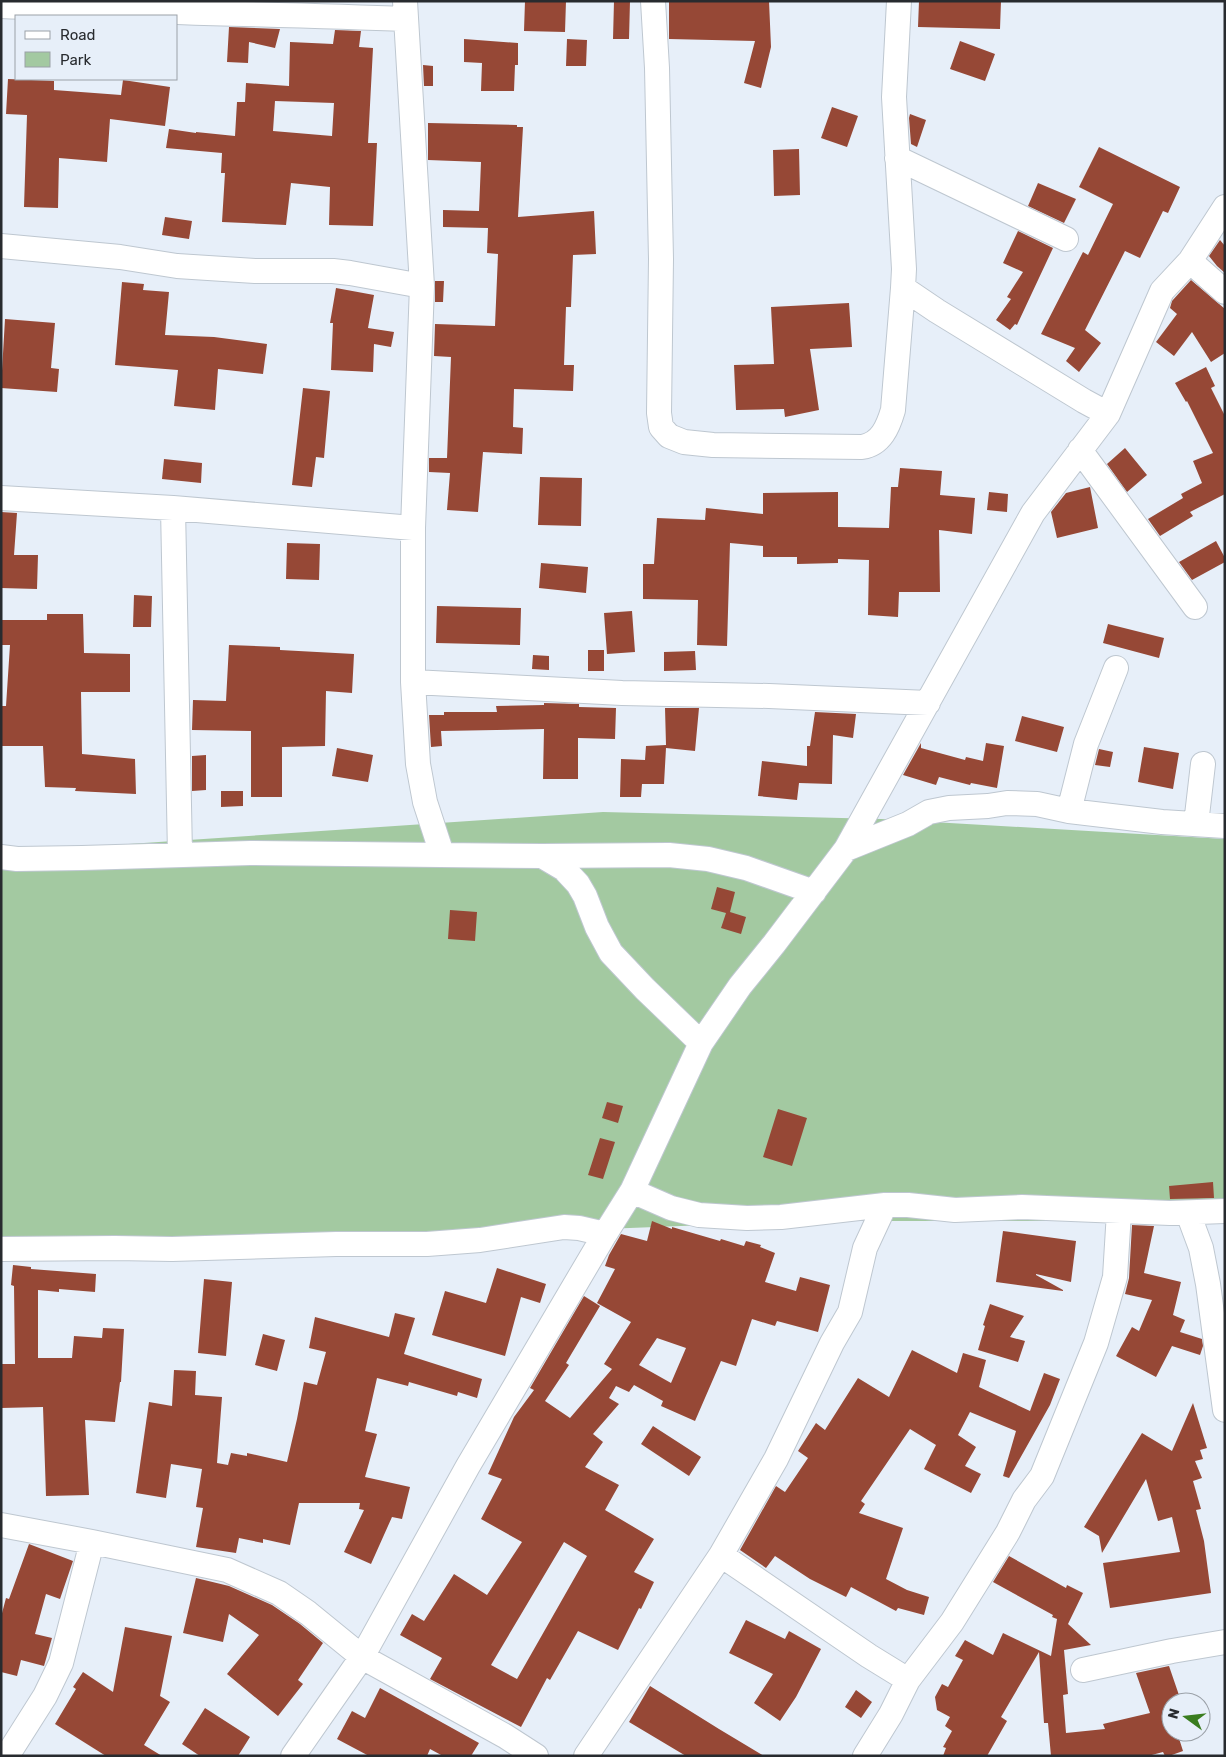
<svg xmlns="http://www.w3.org/2000/svg" width="1226" height="1757" viewBox="0 0 1226 1757" font-family="Rubik,sans-serif">
<style>
.green{fill:#a3c9a1}
.building{fill:#964836;fill-rule:evenodd}
.lines{fill:none;stroke-linecap:round;stroke-linejoin:round}
.minor-casing{stroke:#bec7d0;stroke-width:26}
.minor{stroke:#fff;stroke-width:24}
</style>
<rect width="100%" height="100%" fill="#e7eff9"/>
<!-- green -->
<path class="green" d="M 603,812 L 881,819 L 1225,839 L 1225,1221 L 812,1221 L 477,1234 L 1,1241 L 1,848 L 54,849 Z"/>
<!-- building -->
<path class="building" d="M 525,1 L 566,1 L 565,32 L 524,31 Z
M 614,1 L 630,1 L 629,39 L 613,39 Z
M 669,1 L 769,1 L 771,47 L 761,88 L 744,83 L 755,41 L 669,39 Z
M 919,1 L 1001,1 L 1000,29 L 918,27 Z
M 229,27 L 280,29 L 275,48 L 249,42 L 248,63 L 227,62 Z
M 335,30 L 361,31 L 359,47 L 373,48 L 368,143 L 377,143 L 373,226 L 329,225 L 330,187 L 291,183 L 286,225 L 222,222 L 225,173 L 221,173 L 222,153 L 166,148 L 169,129 L 196,133 L 196,132 L 235,136 L 237,102 L 245,102 L 246,83 L 289,86 L 290,42 L 333,44 ZM 275,101 L 334,103 L 332,136 L 273,131 Z
M 464,39 L 518,43 L 518,65 L 515,65 L 514,91 L 481,91 L 482,63 L 464,62 Z
M 567,39 L 587,40 L 586,66 L 566,66 Z
M 960,41 L 995,54 L 985,81 L 950,69 Z
M 423,65 L 433,66 L 433,86 L 424,86 Z
M 8,79 L 54,81 L 54,90 L 121,95 L 123,80 L 170,87 L 165,126 L 110,119 L 107,162 L 59,158 L 58,208 L 24,207 L 27,115 L 6,114 Z
M 832,107 L 858,116 L 847,147 L 821,138 Z
M 910,114 L 926,120 L 917,147 L 911,144 L 909,118 Z
M 428,123 L 517,125 L 517,127 L 523,127 L 518,217 L 594,211 L 596,254 L 573,255 L 571,307 L 566,307 L 564,365 L 574,365 L 573,391 L 514,389 L 513,427 L 523,428 L 522,454 L 483,452 L 478,512 L 447,510 L 450,473 L 429,472 L 429,458 L 447,458 L 451,357 L 434,356 L 435,324 L 495,326 L 498,254 L 487,253 L 488,228 L 443,227 L 443,210 L 479,211 L 481,162 L 428,160 Z
M 1099,147 L 1180,187 L 1168,213 L 1163,211 L 1140,258 L 1125,251 L 1085,330 L 1101,343 L 1079,372 L 1066,361 L 1075,348 L 1041,334 L 1083,252 L 1088,255 L 1113,204 L 1079,187 Z
M 799,149 L 800,195 L 774,196 L 773,150 Z
M 1038,183 L 1076,199 L 1064,223 L 1028,206 Z
M 165,217 L 192,221 L 189,239 L 162,235 Z
M 1018,231 L 1053,248 L 1017,325 L 1015,324 L 1010,330 L 996,320 L 1011,299 L 1007,297 L 1023,272 L 1003,263 Z
M 1220,240 L 1225,246 L 1225,273 L 1217,266 L 1209,256 Z
M 1191,280 L 1225,309 L 1225,353 L 1211,362 L 1192,332 L 1174,356 L 1156,342 L 1177,314 L 1170,308 L 1172,301 Z
M 435,281 L 444,281 L 443,302 L 435,302 Z
M 122,282 L 144,284 L 143,290 L 169,292 L 165,335 L 214,337 L 267,344 L 263,374 L 218,369 L 215,410 L 174,406 L 178,370 L 115,365 Z
M 336,288 L 374,295 L 368,328 L 394,332 L 391,347 L 374,344 L 373,372 L 331,370 L 333,323 L 330,323 Z
M 849,303 L 852,347 L 810,349 L 819,410 L 785,417 L 784,409 L 736,410 L 734,365 L 774,364 L 771,307 Z
M 5,319 L 55,323 L 51,368 L 59,369 L 57,392 L 1,388 Z
M 1206,367 L 1215,386 L 1211,388 L 1225,416 L 1225,494 L 1190,512 L 1193,516 L 1160,536 L 1148,519 L 1183,498 L 1181,494 L 1202,483 L 1193,461 L 1213,453 L 1187,401 L 1186,402 L 1175,383 Z
M 303,388 L 330,391 L 324,458 L 316,457 L 312,487 L 292,485 Z
M 1125,448 L 1147,475 L 1127,492 L 1107,464 Z
M 164,459 L 202,463 L 201,483 L 162,479 Z
M 900,468 L 942,471 L 940,495 L 975,498 L 972,534 L 939,530 L 940,592 L 899,592 L 898,617 L 868,615 L 869,560 L 838,559 L 838,563 L 797,564 L 797,557 L 763,557 L 763,546 L 730,543 L 727,646 L 697,645 L 698,600 L 643,599 L 643,564 L 654,564 L 657,518 L 705,520 L 706,508 L 763,514 L 763,493 L 838,492 L 838,527 L 889,528 L 891,487 L 898,487 Z
M 540,477 L 582,478 L 581,526 L 538,525 Z
M 1090,487 L 1098,528 L 1057,538 L 1051,512 L 1066,493 Z
M 989,492 L 1008,494 L 1007,512 L 987,510 Z
M 1,512 L 17,513 L 14,555 L 38,555 L 37,589 L 1,588 Z
M 1216,541 L 1225,558 L 1225,562 L 1192,580 L 1179,562 Z
M 287,543 L 320,544 L 319,580 L 286,579 Z
M 541,563 L 588,567 L 586,593 L 539,588 Z
M 134,595 L 152,596 L 151,627 L 133,627 Z
M 437,606 L 521,608 L 520,645 L 436,643 Z
M 632,611 L 635,652 L 607,654 L 604,613 Z
M 47,614 L 83,614 L 84,653 L 130,654 L 130,692 L 81,692 L 82,754 L 135,759 L 136,794 L 75,791 L 76,788 L 45,787 L 43,746 L 1,746 L 1,706 L 6,706 L 10,645 L 1,645 L 1,620 L 47,620 Z
M 1108,624 L 1164,638 L 1159,658 L 1103,643 Z
M 229,645 L 280,647 L 280,650 L 354,654 L 352,693 L 326,691 L 325,746 L 282,747 L 282,797 L 251,797 L 251,731 L 192,730 L 193,700 L 226,701 Z
M 588,650 L 604,650 L 604,671 L 588,671 Z
M 695,651 L 696,670 L 664,671 L 664,652 Z
M 533,655 L 549,656 L 549,670 L 532,669 Z
M 544,703 L 579,704 L 579,707 L 616,708 L 615,739 L 578,738 L 578,779 L 543,779 L 544,729 L 441,731 L 442,746 L 431,747 L 429,715 L 444,715 L 444,712 L 497,712 L 496,706 L 544,705 Z
M 665,708 L 699,708 L 695,751 L 666,748 L 664,784 L 642,784 L 641,797 L 620,797 L 621,759 L 645,760 L 646,746 L 666,745 Z
M 815,712 L 856,714 L 853,738 L 833,735 L 832,784 L 799,783 L 797,800 L 758,796 L 762,761 L 807,766 L 807,746 L 810,746 Z
M 1022,716 L 1064,727 L 1057,752 L 1015,741 Z
M 921,743 L 921,748 L 965,760 L 966,757 L 983,761 L 986,743 L 1004,746 L 997,788 L 971,783 L 970,785 L 939,777 L 936,785 L 903,775 Z
M 1144,747 L 1179,753 L 1173,789 L 1138,782 Z
M 337,748 L 373,755 L 368,782 L 332,776 Z
M 1099,749 L 1113,752 L 1110,767 L 1095,765 Z
M 206,755 L 206,790 L 192,791 L 192,756 Z
M 221,791 L 243,791 L 243,806 L 221,807 Z
M 717,887 L 735,892 L 730,912 L 746,917 L 741,934 L 721,928 L 726,913 L 711,909 Z
M 450,910 L 477,912 L 475,941 L 448,939 Z
M 607,1102 L 623,1106 L 618,1123 L 602,1118 Z
M 778,1109 L 807,1118 L 792,1166 L 763,1157 Z
M 600,1138 L 615,1142 L 603,1179 L 588,1175 Z
M 1213,1182 L 1214,1198 L 1170,1199 L 1169,1186 Z
M 652,1221 L 672,1229 L 672,1227 L 720,1241 L 721,1239 L 744,1246 L 746,1241 L 761,1245 L 760,1247 L 775,1253 L 765,1282 L 796,1291 L 800,1277 L 830,1285 L 818,1332 L 777,1321 L 775,1326 L 752,1319 L 736,1366 L 721,1361 L 695,1421 L 661,1406 L 663,1401 L 634,1385 L 629,1392 L 616,1386 L 609,1398 L 619,1404 L 593,1434 L 603,1442 L 585,1467 L 619,1485 L 605,1510 L 654,1539 L 634,1572 L 654,1582 L 641,1609 L 639,1608 L 618,1650 L 578,1631 L 550,1680 L 547,1678 L 521,1727 L 430,1679 L 442,1658 L 400,1635 L 412,1614 L 424,1621 L 454,1574 L 487,1595 L 522,1542 L 481,1519 L 502,1479 L 488,1474 L 514,1417 L 534,1390 L 530,1388 L 584,1296 L 600,1306 L 566,1363 L 569,1365 L 545,1401 L 570,1418 L 612,1369 L 604,1364 L 631,1322 L 597,1303 L 615,1269 L 605,1266 L 609,1255 L 621,1234 L 647,1241 ZM 657,1338 L 686,1348 L 671,1383 L 639,1365 ZM 564,1542 L 587,1556 L 517,1679 L 491,1665 Z
M 1132,1225 L 1154,1226 L 1144,1273 L 1181,1282 L 1173,1315 L 1185,1320 L 1180,1332 L 1202,1339 L 1203,1346 L 1200,1355 L 1172,1346 L 1156,1377 L 1116,1356 L 1132,1327 L 1139,1331 L 1152,1300 L 1125,1294 L 1129,1278 Z
M 1003,1231 L 1076,1241 L 1071,1282 L 1036,1274 L 1036,1275 L 1063,1290 L 1063,1291 L 996,1282 Z
M 13,1265 L 31,1267 L 31,1269 L 96,1274 L 95,1292 L 59,1289 L 59,1292 L 38,1290 L 38,1358 L 72,1358 L 74,1336 L 102,1338 L 103,1328 L 124,1329 L 121,1382 L 120,1382 L 115,1422 L 85,1420 L 89,1495 L 46,1496 L 43,1407 L 1,1408 L 1,1364 L 15,1364 L 14,1286 L 11,1285 Z
M 497,1268 L 546,1284 L 540,1303 L 521,1297 L 505,1356 L 432,1335 L 445,1291 L 486,1303 Z
M 204,1279 L 232,1282 L 226,1356 L 198,1353 Z
M 990,1304 L 1024,1316 L 1010,1337 L 1025,1341 L 1018,1362 L 978,1350 L 985,1326 L 983,1325 Z
M 395,1313 L 415,1318 L 404,1354 L 482,1379 L 477,1398 L 458,1392 L 457,1396 L 409,1382 L 408,1386 L 377,1378 L 365,1431 L 377,1434 L 365,1477 L 410,1487 L 402,1519 L 392,1517 L 371,1564 L 344,1552 L 364,1510 L 359,1509 L 360,1503 L 299,1503 L 290,1545 L 263,1539 L 263,1543 L 239,1538 L 236,1553 L 196,1547 L 203,1508 L 196,1507 L 202,1469 L 171,1464 L 166,1498 L 136,1493 L 149,1402 L 172,1406 L 174,1370 L 196,1371 L 195,1395 L 222,1397 L 217,1463 L 228,1465 L 231,1453 L 247,1456 L 247,1453 L 287,1462 L 297,1419 L 304,1382 L 317,1385 L 326,1352 L 309,1348 L 315,1317 L 389,1337 Z
M 263,1334 L 285,1340 L 277,1371 L 255,1365 Z
M 912,1350 L 957,1373 L 963,1353 L 986,1360 L 979,1387 L 1030,1411 L 1044,1373 L 1060,1379 L 1050,1405 L 1009,1478 L 1003,1476 L 1016,1431 L 970,1412 L 958,1435 L 976,1447 L 965,1466 L 981,1474 L 971,1493 L 924,1469 L 936,1445 L 910,1429 L 861,1501 L 865,1504 L 859,1513 L 903,1528 L 886,1579 L 907,1590 L 929,1597 L 924,1615 L 898,1608 L 896,1611 L 851,1587 L 846,1597 L 810,1579 L 775,1556 L 766,1568 L 740,1550 L 776,1486 L 785,1492 L 808,1458 L 798,1451 L 816,1423 L 825,1430 L 858,1378 L 889,1397 Z
M 1193,1403 L 1207,1448 L 1200,1450 L 1203,1459 L 1195,1461 L 1202,1478 L 1193,1481 L 1201,1509 L 1196,1510 L 1204,1541 L 1211,1593 L 1110,1608 L 1103,1563 L 1180,1552 L 1172,1517 L 1158,1521 L 1146,1479 L 1102,1553 L 1099,1536 L 1084,1527 L 1142,1433 L 1172,1451 Z
M 653,1426 L 701,1457 L 689,1476 L 641,1444 Z
M 29,1544 L 73,1561 L 60,1599 L 46,1594 L 35,1634 L 52,1638 L 44,1666 L 21,1660 L 17,1676 L 1,1672 L 1,1617 L 6,1598 L 9,1599 Z
M 1009,1556 L 1066,1588 L 1067,1585 L 1083,1593 L 1068,1624 L 1091,1645 L 1064,1650 L 1068,1694 L 1063,1695 L 1066,1733 L 1105,1729 L 1103,1724 L 1150,1713 L 1136,1673 L 1169,1666 L 1181,1701 L 1171,1702 L 1171,1732 L 1177,1732 L 1183,1751 L 1169,1756 L 1165,1756 L 1163,1752 L 1148,1756 L 1051,1756 L 1048,1723 L 1044,1723 L 1039,1652 L 1001,1717 L 1007,1721 L 987,1756 L 943,1756 L 946,1748 L 943,1747 L 952,1731 L 945,1726 L 950,1717 L 937,1710 L 935,1697 L 942,1684 L 948,1687 L 963,1660 L 955,1656 L 965,1640 L 993,1655 L 1003,1633 L 1051,1656 L 1057,1619 L 1052,1617 L 1053,1615 L 993,1582 Z
M 196,1578 L 229,1586 L 272,1605 L 300,1624 L 323,1643 L 298,1680 L 303,1684 L 278,1716 L 227,1674 L 259,1635 L 229,1614 L 223,1642 L 183,1633 Z
M 746,1620 L 785,1639 L 789,1631 L 821,1649 L 796,1697 L 780,1721 L 754,1703 L 773,1674 L 729,1653 Z
M 125,1627 L 172,1636 L 160,1696 L 170,1702 L 144,1745 L 162,1756 L 106,1756 L 55,1724 L 76,1689 L 73,1687 L 83,1672 L 113,1692 Z
M 650,1686 L 719,1729 L 764,1756 L 686,1756 L 629,1722 Z
M 380,1688 L 479,1743 L 471,1756 L 443,1756 L 430,1749 L 427,1756 L 369,1756 L 337,1739 L 352,1711 L 365,1718 Z
M 856,1690 L 872,1702 L 861,1718 L 845,1707 Z
M 205,1708 L 250,1737 L 238,1756 L 200,1756 L 182,1744 Z"/>
<g class="lines">
<!-- minor casing -->
<g class="minor-casing">
<path id="minor" d="M 405,1 L 422,286 L 413,528 L 413,682 L 622,693 L 769,696 L 928,703
M 653,1 L 657,68 L 661,259 L 659,413 L 661,427 L 669,436 L 684,442 L 713,445 L 862,447 C 881,444 888,427 893,410 L 903,288
M 899,1 L 894,97 L 904,269 L 903,288 L 937,311 L 1084,401 L 1108,414
M 1,6 C 136,12 271,14 406,19
M 897,158 L 1066,239
M 1,246 L 120,257 L 177,266 L 255,271 L 333,271 L 350,273 L 422,286
M 1190,261 L 1225,292
M 1080,450 L 1195,607
M 1,498 L 173,508 L 413,528
M 173,508 L 180,854
M 413,682 L 418,764 L 425,802 L 442,854
M 1069,811 L 1086,744 L 1116,668
M 1196,824 L 1203,764
M 846,849 L 908,824 L 929,812 L 949,808 L 988,806 L 1007,803 L 1037,804 L 1069,811 L 1162,822 L 1225,826
M 542,856 L 564,869 L 578,884 L 585,896 L 597,927 L 611,953 L 645,989 L 701,1043
M 1,857 L 17,859 L 82,858 L 250,853 L 542,856 L 669,855 L 708,859 L 746,868 L 814,892
M 632,1191 L 671,1208 L 699,1215 L 747,1218 L 781,1217 L 885,1205 L 908,1205 L 955,1210 L 1022,1207 L 1170,1213 L 1225,1211
M 1188,1213 L 1201,1248 L 1208,1284 L 1225,1410
M 1,1249 L 115,1248 L 172,1249 L 336,1244 L 427,1244 L 480,1240 L 564,1227 L 579,1228 L 605,1234
M 1,1525 L 92,1542 L 227,1570 L 279,1593 L 308,1613 L 362,1657 L 505,1736 L 536,1756
M 721,1555 L 869,1656 L 908,1680
M 1083,1670 L 1172,1651 L 1225,1642
M 7,1756 L 45,1696 L 61,1663 L 92,1542
M 293,1756 L 362,1657 L 468,1466 L 605,1234 L 632,1191 L 701,1043 L 740,986 L 774,944 L 846,849 L 1033,513 L 1108,414 L 1162,291 L 1190,261 L 1225,207
M 586,1756 L 721,1555 L 776,1459 L 832,1343 L 850,1312 L 865,1248 L 885,1205
M 865,1756 L 891,1714 L 908,1680 L 952,1622 L 1008,1532 L 1024,1500 L 1042,1476 L 1096,1343 L 1115,1277 L 1119,1212"/>
</g>
<!-- minor -->
<use href="#minor" class="minor"/>
</g>
<!-- border -->
<rect width="1226" height="1757" fill="none" stroke="#282b2f" stroke-width="5"/>
<!-- legend -->
<rect x="15" y="15" width="162" height="65" fill="#e7eff9" stroke="#9ba1a8"/>
<rect x="25" y="31" width="25" height="8" fill="#ffffff" stroke="#9ba1a8"/>
<text x="60" y="40" font-size="15" fill="#282b2f">Road</text>
<rect x="25" y="52" width="25" height="15" fill="#a3c9a1" stroke="#9ba1a8"/>
<text x="60" y="65" font-size="15" fill="#282b2f">Park</text>
<!-- north arrow -->
<g transform="translate(1186 1717) rotate(285)"><circle r="24" fill="#e7eff9" stroke="#9ba1a8"/>
<path d="M0-4L9 19L0 12L-9 19Z" fill="#3a7d1f"/>
<text y="-8" font-size="14" font-weight="bold" text-anchor="middle" fill="#282b2f">N</text>
</g>
</svg>
